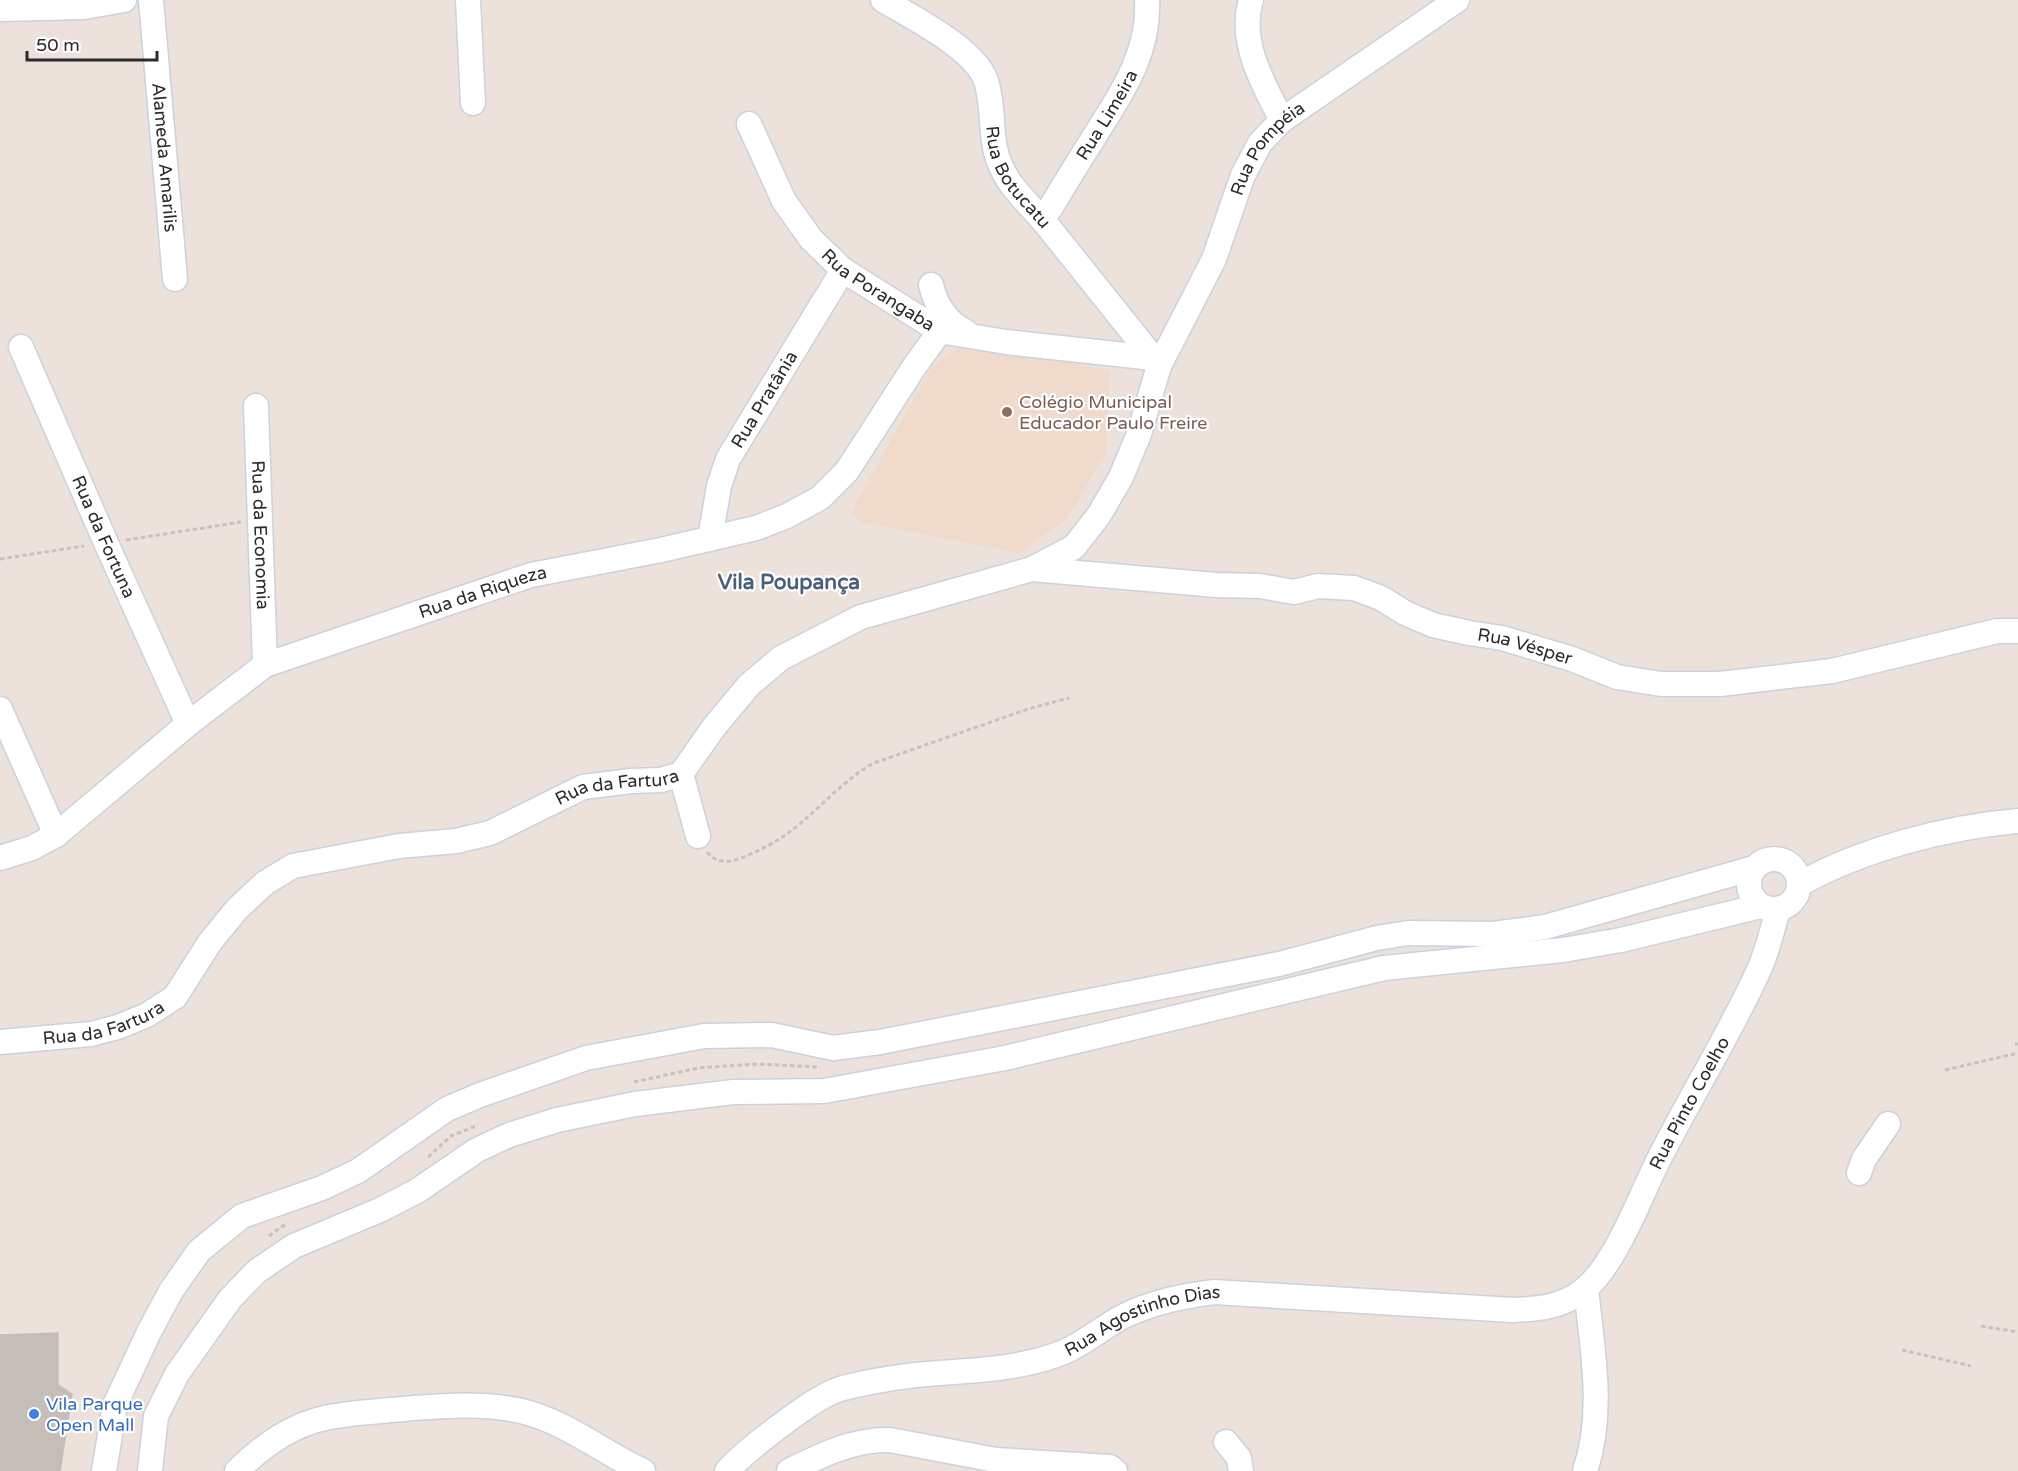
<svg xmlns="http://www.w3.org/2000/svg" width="2018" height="1471" viewBox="0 0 2018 1471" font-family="'Varela Round',sans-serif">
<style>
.education{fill:#efdacb}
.building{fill:#c4bdb8;stroke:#c8bdb6;stroke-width:1.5}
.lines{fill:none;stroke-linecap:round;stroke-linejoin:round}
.minor-casing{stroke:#cad2dd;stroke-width:27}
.path{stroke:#c3c3c3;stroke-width:3;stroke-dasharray:4.5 3;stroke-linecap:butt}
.minor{stroke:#fff;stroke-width:24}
.education-dot{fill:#8d6e63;stroke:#fff;stroke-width:2}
.shop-dot{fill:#3f7fe0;stroke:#fff;stroke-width:2}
.labels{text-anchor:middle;stroke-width:4.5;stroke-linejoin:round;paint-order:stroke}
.street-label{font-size:18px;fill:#2a2a2a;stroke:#fff}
.education-label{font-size:18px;fill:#785e54;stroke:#fff;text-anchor:start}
.shop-label{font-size:18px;fill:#366cbe;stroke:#fff;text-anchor:start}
.quarter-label{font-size:21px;font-weight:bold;fill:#495f7d;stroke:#fff}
</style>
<rect width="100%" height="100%" fill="#ede1dc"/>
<!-- education -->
<path class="education" d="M 962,345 L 1049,358 L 1110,371 L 1105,454 L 1066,520 L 1019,553 L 861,522 L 851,513 L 931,368 Z"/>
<!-- building -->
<path class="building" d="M 58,1333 L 58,1385 L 72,1394 L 60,1471 L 0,1471 L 0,1335 Z"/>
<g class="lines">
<!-- minor casing -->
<g class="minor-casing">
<g id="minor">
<path id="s1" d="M 151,0 L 175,279"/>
<path d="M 468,0 L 473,103"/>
<path id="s2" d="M 883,0 C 911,17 979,50 987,84 C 997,123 985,147 1011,184 C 1023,200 1038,214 1050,229 C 1086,274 1122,319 1158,364"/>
<path d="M 1251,0 C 1238,41 1264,86 1282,120"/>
<path d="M 0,9 L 84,7 L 124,0"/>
<path id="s3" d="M 749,124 L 784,201 L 811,239 L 843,270 L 940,331 L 1006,342 L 1153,358"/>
<path id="s4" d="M 1043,220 C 1060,192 1077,164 1094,137 C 1121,94 1150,53 1147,0"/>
<path d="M 931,285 C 936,306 946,322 966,332"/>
<path id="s5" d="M 21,347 L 106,543 L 188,724"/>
<path id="s6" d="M 256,406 L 265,665"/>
<path id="s7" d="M 710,539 L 719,486 L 728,459 L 843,270"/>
<path id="s8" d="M 1032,569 L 1216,585 L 1260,586 L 1294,592 L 1318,586 L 1354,588 L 1381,598 L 1405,613 L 1433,625 L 1469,633 L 1502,638 L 1572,659 L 1617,677 L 1661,684 L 1720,684 L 1832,671 L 1997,631 L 2018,631"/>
<path d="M 0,709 L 56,835"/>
<path d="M 681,774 L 698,836"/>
<path id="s9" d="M 0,858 L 32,848 L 56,835 L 188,724 L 265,665 L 531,575 L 661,550 L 756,528 L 787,516 L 820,498 L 847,471 L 914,367 L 940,331"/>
<circle cx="1774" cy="884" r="25"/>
<path d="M 1800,884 C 1862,849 1947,827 2018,821"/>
<path id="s10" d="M 0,1042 L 91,1034 L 118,1027 L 147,1015 L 175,997 L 210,942 L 237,909 L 265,883 L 293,866 L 399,846 L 456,841 L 490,833 L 583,787 L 631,781 L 661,780 L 681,774 L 714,727 L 749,685 L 781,658 L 861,617 L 1032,569 L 1074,547 L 1099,515 L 1121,477 L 1139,434 L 1159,366 L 1214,259 L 1243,175 L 1260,143 L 1282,120 L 1457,0"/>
<path d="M 1859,1173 L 1864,1159 L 1888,1124"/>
<path d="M 1226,1442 L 1239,1458 L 1241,1471"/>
<path d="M 104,1471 L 115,1405 L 149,1332 L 171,1291 L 199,1251 L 242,1216 L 322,1188 L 358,1171 L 447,1109 L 480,1095 L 586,1058 L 704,1036 L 772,1035 L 833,1048 L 880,1042 L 1279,964 L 1377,938 L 1408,933 L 1493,934 L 1545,927 L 1754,868"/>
<path d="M 150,1471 L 156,1416 L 177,1374 L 230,1299 L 257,1271 L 294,1246 L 380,1210 L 417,1191 L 477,1150 L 509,1135 L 557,1120 L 635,1104 L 733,1092 L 824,1091 L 868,1083 L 1005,1058 L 1384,968 L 1563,950 L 1621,940 L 1761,906"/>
<path d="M 237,1471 C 260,1448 285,1429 317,1420 C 337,1414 359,1413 380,1411 C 423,1407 478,1401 521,1411 C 565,1421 602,1452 643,1471"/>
<path id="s11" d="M 727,1471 C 745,1451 815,1396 840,1389 C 864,1382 892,1378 916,1375 C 966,1370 1017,1371 1064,1352 C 1085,1343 1103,1327 1122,1317 C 1151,1302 1183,1296 1214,1292 L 1513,1310 C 1540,1309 1563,1307 1585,1289 C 1616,1263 1639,1199 1657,1163 C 1689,1099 1727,1039 1757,974 C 1767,954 1772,931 1778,909"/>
<path d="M 789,1471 C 821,1455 854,1439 890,1440 L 996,1460 L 1110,1467 L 1115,1471"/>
<path d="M 1585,1471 C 1605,1413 1592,1348 1586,1288"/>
</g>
</g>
<!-- path -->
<path class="path" d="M 126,540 L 241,522
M 0,559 L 84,546
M 707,852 C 719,866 733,862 748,855 C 796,836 816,806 854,776 C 860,771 867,767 874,763 L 1028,709 L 1069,698
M 2015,1044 L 2018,1044
M 1945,1070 L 2018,1053
M 634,1082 L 698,1068 L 757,1064 L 820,1067
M 428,1157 L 451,1136 L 478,1125
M 269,1236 L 281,1227 L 288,1224
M 1981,1326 L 2018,1332
M 1902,1350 L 1971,1366"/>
<!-- minor -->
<use href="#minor" class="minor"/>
</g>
<!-- markers -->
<circle class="education-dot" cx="1007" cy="412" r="6"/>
<circle class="shop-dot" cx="34" cy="1414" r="6"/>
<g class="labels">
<!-- street labels -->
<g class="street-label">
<text dy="6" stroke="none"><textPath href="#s4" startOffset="123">Rua Limeira</textPath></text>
<text dy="6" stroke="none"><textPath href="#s10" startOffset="1682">Rua Pompéia</textPath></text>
<text dy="6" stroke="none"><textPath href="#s1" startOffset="158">Alameda Amarilis</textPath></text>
<text dy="6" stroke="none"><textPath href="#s2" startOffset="237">Rua Botucatu</textPath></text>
<text dy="6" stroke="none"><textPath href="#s3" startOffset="216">Rua Porangaba</textPath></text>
<text dy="6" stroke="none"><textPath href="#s7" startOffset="152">Rua Pratânia</textPath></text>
<text dy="6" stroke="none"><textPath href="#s6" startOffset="129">Rua da Economia</textPath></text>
<text dy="6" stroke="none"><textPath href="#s5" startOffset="207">Rua da Fortuna</textPath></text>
<text dy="6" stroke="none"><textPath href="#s9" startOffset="560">Rua da Riqueza</textPath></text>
<text dy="6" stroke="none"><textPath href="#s8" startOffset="506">Rua Vésper</textPath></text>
<text dy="6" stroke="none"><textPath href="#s10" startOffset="700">Rua da Fartura</textPath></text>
<text dy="6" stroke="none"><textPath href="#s10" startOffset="106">Rua da Fartura</textPath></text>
<text dy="6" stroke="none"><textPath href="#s11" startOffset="1122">Rua Pinto Coelho</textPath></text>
<text dy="6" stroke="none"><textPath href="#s11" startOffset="454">Rua Agostinho Dias</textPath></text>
</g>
<!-- education labels -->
<g class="education-label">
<text x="1019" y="408">Colégio Municipal<tspan x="1019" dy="21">Educador Paulo Freire</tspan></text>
</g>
<!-- shop labels -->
<g class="shop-label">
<text x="46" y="1410">Vila Parque<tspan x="46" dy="21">Open Mall</tspan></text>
</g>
<!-- quarter labels -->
<g class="quarter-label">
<text x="789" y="589">Vila Poupança</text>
</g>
</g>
<!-- scale -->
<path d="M27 51v9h130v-9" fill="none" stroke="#2a2a2a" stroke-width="3"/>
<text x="36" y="51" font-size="18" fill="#2a2a2a" stroke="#ffffff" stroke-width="4.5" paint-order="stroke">50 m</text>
</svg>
